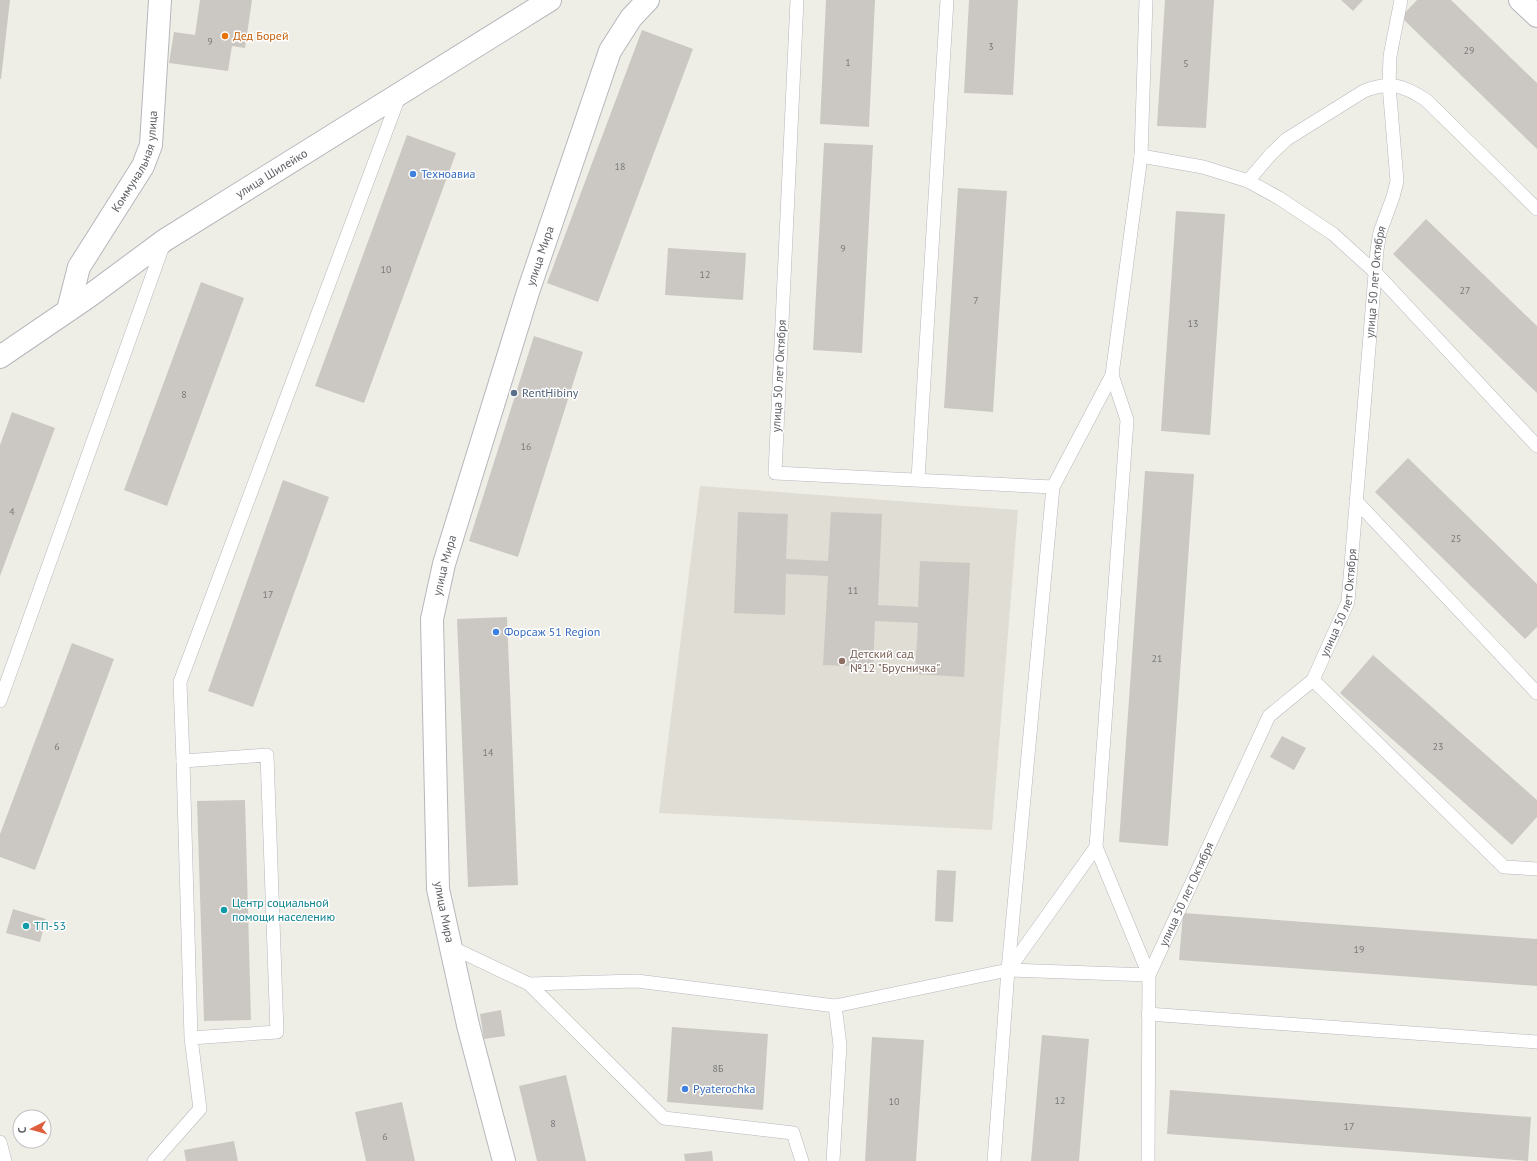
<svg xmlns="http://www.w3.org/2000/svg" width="1537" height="1161" viewBox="0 0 1537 1161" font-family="'PT Sans',sans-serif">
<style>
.education{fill:#dfddd4}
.building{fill:#cbc8c3}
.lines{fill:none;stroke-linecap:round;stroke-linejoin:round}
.lane-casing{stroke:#b6b7bc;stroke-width:14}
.street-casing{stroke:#b6b7bc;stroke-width:24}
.lane{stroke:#fff;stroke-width:13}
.street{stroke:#fff;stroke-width:22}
.food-dot{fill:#e8710a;stroke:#fff;stroke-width:1.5}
.shop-dot{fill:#3f7fe0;stroke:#fff;stroke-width:1.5}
.service-dot{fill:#5c6f8a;stroke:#fff;stroke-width:1.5}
.education-dot{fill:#8d6e63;stroke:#fff;stroke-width:1.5}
.culture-dot{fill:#0f9aa8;stroke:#fff;stroke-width:1.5}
.labels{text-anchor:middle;stroke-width:3;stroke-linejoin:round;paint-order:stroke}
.number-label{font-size:10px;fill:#797a7c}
.food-label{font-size:12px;fill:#c56008;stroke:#fff;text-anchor:start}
.street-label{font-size:12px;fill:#5e6065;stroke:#fff}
.shop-label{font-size:12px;fill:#366cbe;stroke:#fff;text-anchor:start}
.service-label{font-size:12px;fill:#4e5e75;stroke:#fff;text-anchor:start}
.education-label{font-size:12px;fill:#785e54;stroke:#fff;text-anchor:start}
.culture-label{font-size:12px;fill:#0d838f;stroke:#fff;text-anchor:start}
</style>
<rect width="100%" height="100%" fill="#efeee6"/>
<!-- education -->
<path class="education" d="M 700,486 L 1018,510 L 992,830 L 659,813 Z"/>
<!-- building -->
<path class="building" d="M 0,0 L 10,0 L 1,79 L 0,79 Z
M 200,0 L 252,0 L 245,48 L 232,46 L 228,71 L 169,63 L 174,32 L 195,35 Z
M 826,0 L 875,0 L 869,127 L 820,124 Z
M 969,0 L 1018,0 L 1013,95 L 964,93 Z
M 1165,0 L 1214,0 L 1206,128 L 1157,126 Z
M 1341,0 L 1363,0 L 1353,11 Z
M 1417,0 L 1451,0 L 1537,83 L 1537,149 L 1401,17 Z
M 642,30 L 693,49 L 598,302 L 547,283 Z
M 407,135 L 456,153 L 364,403 L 315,386 Z
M 824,143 L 873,145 L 862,353 L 813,350 Z
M 958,188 L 1007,191 L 993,412 L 944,408 Z
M 1176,211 L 1225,214 L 1210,435 L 1161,431 Z
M 1426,219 L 1537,326 L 1537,393 L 1393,254 Z
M 668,248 L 746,253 L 743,300 L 665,295 Z
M 201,282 L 244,298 L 167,506 L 124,490 Z
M 534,336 L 583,352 L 518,557 L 469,541 Z
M 12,412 L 55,428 L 0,576 L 0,445 Z
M 1408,458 L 1537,584 L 1537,627 L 1525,639 L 1375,492 Z
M 1145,471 L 1194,474 L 1168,846 L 1119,842 Z
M 283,480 L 329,497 L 253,707 L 208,691 Z
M 738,512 L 788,514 L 786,559 L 828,561 L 831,512 L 882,514 L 878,605 L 918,607 L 920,561 L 970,563 L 964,677 L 915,674 L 918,623 L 875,621 L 873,667 L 823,665 L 828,576 L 786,574 L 785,615 L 734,613 Z
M 507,617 L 518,885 L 468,887 L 457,619 Z
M 72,643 L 114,659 L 35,870 L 0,857 L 0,834 Z
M 1373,655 L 1537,800 L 1537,817 L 1512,845 L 1340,693 Z
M 1282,736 L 1306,748 L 1294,770 L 1270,757 Z
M 245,800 L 251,1020 L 204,1021 L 197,801 Z
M 937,870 L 956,871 L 953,922 L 935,921 Z
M 13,909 L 46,919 L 40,942 L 6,933 Z
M 1183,913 L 1537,939 L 1537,986 L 1179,960 Z
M 501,1010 L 505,1036 L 484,1039 L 480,1014 Z
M 672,1027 L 768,1034 L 763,1110 L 667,1102 Z
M 1042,1035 L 1089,1039 L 1079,1161 L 1031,1161 Z
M 872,1037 L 924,1040 L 916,1161 L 865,1161 Z
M 566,1075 L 586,1161 L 537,1161 L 519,1086 Z
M 1170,1090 L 1531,1117 L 1528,1161 L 1167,1134 Z
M 402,1102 L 415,1161 L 366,1161 L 355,1112 Z
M 234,1141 L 238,1161 L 186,1161 L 184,1150 Z
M 712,1151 L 713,1161 L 685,1161 L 684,1154 Z"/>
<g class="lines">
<!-- lane casing -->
<g class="lane-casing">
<g id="lane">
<path d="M 797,0 L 775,473 L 1053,487"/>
<path d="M 1141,156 L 1203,167 L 1248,181 L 1279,198 L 1333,234 L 1375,272 L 1537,446"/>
<path d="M 1248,181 L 1271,154 L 1287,139 L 1364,91 C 1390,81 1403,85 1426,100 L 1537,209"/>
<path d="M 918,479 L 947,0"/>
<path d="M 1356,501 L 1537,693"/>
<path d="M 1313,680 L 1504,867 L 1537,869"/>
<path d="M 0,701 L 164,243"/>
<path d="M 183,761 L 180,682 L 400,94"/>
<path d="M 451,947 L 529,984 L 664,1118 L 793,1133 L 802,1161"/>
<path d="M 1009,969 L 1096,847"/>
<path d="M 529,984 L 637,981 L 835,1006 L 1008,970 L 1149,975 L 1096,847 L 1127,420 L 1112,375"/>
<path d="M 1148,1014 L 1537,1042"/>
<path d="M 0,1142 L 5,1161"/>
<path d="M 154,1161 L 200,1109 L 191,1038 L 183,761 L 267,755 L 277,1032 L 191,1038"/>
<path d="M 833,1161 L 840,1045 L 835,1006"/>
<path d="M 994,1161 L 1008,970 L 1053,487 L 1112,375 L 1141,156 L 1146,0"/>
<path id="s1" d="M 1148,1161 L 1149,975 L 1269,716 L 1313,680 L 1348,602 L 1377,250 L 1380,232 L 1393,197 L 1397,181 L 1389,85 L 1390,56 L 1401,0"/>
</g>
</g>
<!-- street casing -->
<g class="street-casing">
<g id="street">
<path d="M 1520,0 L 1537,16"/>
<path id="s2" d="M 68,310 L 79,267 L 143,166 L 151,145 L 160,0"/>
<path id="s3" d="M 0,357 L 88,297 L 165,240 L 550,0"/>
<path id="s4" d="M 504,1161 L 468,1025 L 438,889 L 432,619 L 444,564 L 528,292 L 610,51 L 631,18 L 648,0"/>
</g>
</g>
<!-- lane -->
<use href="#lane" class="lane"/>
<!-- street -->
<use href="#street" class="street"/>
</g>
<!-- markers -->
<circle class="food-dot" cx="225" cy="36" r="4"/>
<g class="shop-dot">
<circle cx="413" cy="174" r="4"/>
<circle cx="496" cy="632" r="4"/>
<circle cx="685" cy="1089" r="4"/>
</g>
<circle class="service-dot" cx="514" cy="393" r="4"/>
<circle class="education-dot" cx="842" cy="661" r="4"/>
<g class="culture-dot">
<circle cx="224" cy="910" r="4"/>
<circle cx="26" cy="926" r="4"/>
</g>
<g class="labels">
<!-- number labels -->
<g class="number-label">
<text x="210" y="45">9</text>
<text x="991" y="50">3</text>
<text x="1469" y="54">29</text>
<text x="848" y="66">1</text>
<text x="1186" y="67">5</text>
<text x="620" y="170">18</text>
<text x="843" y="252">9</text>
<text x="386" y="273">10</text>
<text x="705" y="278">12</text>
<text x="1465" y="294">27</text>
<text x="976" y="304">7</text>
<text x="1193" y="327">13</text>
<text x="184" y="398">8</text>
<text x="526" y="450">16</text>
<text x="12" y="515">4</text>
<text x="1456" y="542">25</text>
<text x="853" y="594">11</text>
<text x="268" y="598">17</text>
<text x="1157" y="662">21</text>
<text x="57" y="750">6</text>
<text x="1438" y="750">23</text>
<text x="488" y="756">14</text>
<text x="1359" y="953">19</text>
<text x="718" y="1072">8Б</text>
<text x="1060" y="1104">12</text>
<text x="894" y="1105">10</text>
<text x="553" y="1127">8</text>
<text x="1349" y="1130">17</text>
<text x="385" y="1140">6</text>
</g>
<!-- food labels -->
<g class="food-label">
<text x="233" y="40">Дед Борей</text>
</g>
<!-- street labels -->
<g class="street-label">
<text dy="4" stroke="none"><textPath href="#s2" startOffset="166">Коммунальная улица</textPath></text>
<text dy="4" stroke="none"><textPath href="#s3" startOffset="328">улица Шилейко</textPath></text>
<text dy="4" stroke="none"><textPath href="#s4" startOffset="929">улица Мира</textPath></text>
<text dy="4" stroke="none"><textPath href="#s1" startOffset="935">улица 50 лет Октября</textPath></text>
<text transform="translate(779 376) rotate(-87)" y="4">улица 50 лет Октября</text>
<text dy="4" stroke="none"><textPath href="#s4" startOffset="605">улица Мира</textPath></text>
<text dy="4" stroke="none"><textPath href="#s1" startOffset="611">улица 50 лет Октября</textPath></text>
<text dy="4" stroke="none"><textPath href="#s1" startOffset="275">улица 50 лет Октября</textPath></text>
<text transform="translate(444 912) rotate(79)" y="4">улица Мира</text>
</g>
<!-- shop labels -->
<g class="shop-label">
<text x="421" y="178">Техноавиа</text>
<text x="504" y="636">Форсаж 51 Region</text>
<text x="693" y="1093">Pyaterochka</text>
</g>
<!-- service labels -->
<g class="service-label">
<text x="522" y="397">RentHibiny</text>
</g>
<!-- education labels -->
<g class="education-label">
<text x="850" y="658">Детский сад<tspan x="850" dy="14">№12 "Брусничка"</tspan></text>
</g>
<!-- culture labels -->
<g class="culture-label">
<text x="232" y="907">Центр социальной<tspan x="232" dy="14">помощи населению</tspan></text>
<text x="34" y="930">ТП-53</text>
</g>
</g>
<!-- north arrow -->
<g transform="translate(32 1129) rotate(264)"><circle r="19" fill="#ffffff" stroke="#bfbfc1"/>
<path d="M0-3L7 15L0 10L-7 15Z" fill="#de5f3d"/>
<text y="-6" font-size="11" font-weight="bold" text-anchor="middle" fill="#5e6065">С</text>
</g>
</svg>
